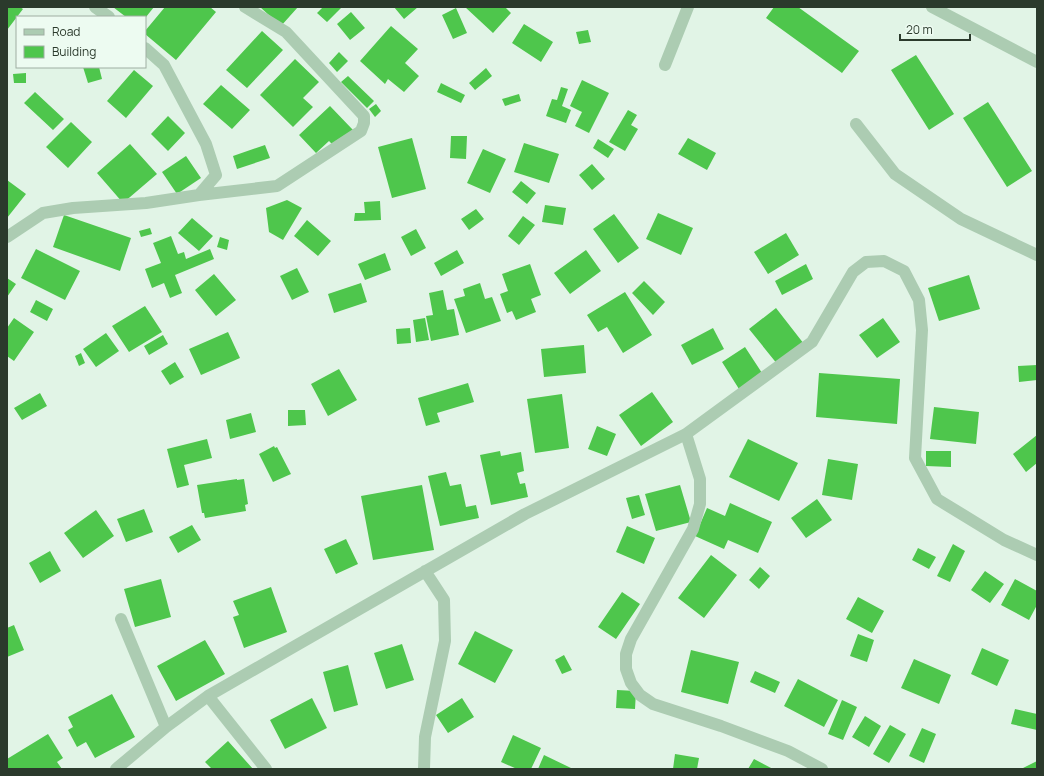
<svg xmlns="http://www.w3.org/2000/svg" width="1044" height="776" viewBox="0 0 1044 776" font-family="Manrope,sans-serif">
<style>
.building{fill:#4ec64c}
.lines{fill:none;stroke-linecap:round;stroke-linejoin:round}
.minor{stroke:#acccb2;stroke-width:12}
</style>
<rect width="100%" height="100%" fill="#e1f4e6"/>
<!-- building -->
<path class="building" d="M 7,7 L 20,7 L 23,9 L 7,30 Z
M 113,7 L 154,7 L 146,17 L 126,17 Z
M 165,7 L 210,7 L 216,12 L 176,60 L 145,34 L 145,31 Z
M 260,7 L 298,7 L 281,26 Z
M 323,7 L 339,7 L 341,8 L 327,22 L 317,13 Z
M 394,7 L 418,7 L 404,19 Z
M 465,7 L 505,7 L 511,13 L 493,33 Z
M 774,7 L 798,7 L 859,51 L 842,73 L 766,18 Z
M 456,8 L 467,33 L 453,39 L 442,15 Z
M 351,12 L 365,28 L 350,40 L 337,24 Z
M 524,24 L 553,42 L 541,62 L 512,43 Z
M 391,26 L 418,49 L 405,63 L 419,76 L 404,92 L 388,79 L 385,84 L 360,61 Z
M 588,30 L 591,42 L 579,44 L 576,32 Z
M 262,31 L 283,50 L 247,88 L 226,70 Z
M 339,52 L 348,61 L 337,72 L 329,63 Z
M 916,55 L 954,114 L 929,130 L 891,70 Z
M 295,59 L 319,82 L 303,98 L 313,107 L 293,127 L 260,95 Z
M 83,67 L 99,67 L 102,79 L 88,83 Z
M 486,68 L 492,76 L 475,90 L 469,83 Z
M 134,70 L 153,86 L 126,118 L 107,101 Z
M 26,73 L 26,83 L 14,83 L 13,74 Z
M 348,76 L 374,101 L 367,108 L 341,82 Z
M 582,80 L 609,93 L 589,133 L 575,126 L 582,112 L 570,106 Z
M 441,83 L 465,95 L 461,103 L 437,92 Z
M 221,85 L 250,110 L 232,129 L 203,104 Z
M 561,87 L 568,89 L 562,106 L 571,110 L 566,123 L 546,116 L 552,99 L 557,100 Z
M 35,92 L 64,119 L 53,130 L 24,103 Z
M 519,94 L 521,101 L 505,106 L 502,99 Z
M 988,102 L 1032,171 L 1007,187 L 963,118 Z
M 376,104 L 381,111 L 375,117 L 369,109 Z
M 330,106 L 353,130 L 335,147 L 329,141 L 316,153 L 299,135 Z
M 628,110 L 637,115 L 631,125 L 638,129 L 625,151 L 609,142 Z
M 168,116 L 185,133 L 168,151 L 151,134 Z
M 71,122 L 92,142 L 68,168 L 46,147 Z
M 451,136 L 467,136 L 466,159 L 450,158 Z
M 412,138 L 426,189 L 392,198 L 378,147 Z
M 688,138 L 716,153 L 707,170 L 678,154 Z
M 598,139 L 614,149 L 608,158 L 593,148 Z
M 524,143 L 559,154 L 549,183 L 514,172 Z
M 130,144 L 157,174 L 123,203 L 97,173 Z
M 265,145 L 270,158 L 237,169 L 233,156 Z
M 483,149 L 506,159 L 490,193 L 467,183 Z
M 186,156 L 201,178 L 177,194 L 162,172 Z
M 592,164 L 605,179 L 592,190 L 579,175 Z
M 7,180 L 26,194 L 7,218 Z
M 521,181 L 536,193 L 527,204 L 512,192 Z
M 287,200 L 302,208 L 283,240 L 269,232 L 266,208 Z
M 380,201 L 381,220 L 354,221 L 355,213 L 365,213 L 364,202 Z
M 545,205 L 566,208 L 563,225 L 542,222 Z
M 476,209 L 484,219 L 469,230 L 461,219 Z
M 658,213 L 693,228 L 681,255 L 646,239 Z
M 614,214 L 639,248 L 618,263 L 593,229 Z
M 64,215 L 131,238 L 120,271 L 53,247 Z
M 523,216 L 535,225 L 519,245 L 508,236 Z
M 192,218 L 213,236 L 199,251 L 178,233 Z
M 307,220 L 331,241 L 318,256 L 294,236 Z
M 150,228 L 152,234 L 141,237 L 139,231 Z
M 416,229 L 426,248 L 411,256 L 401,237 Z
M 786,233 L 799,255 L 768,274 L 754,252 Z
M 171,236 L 178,254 L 184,252 L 186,259 L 210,249 L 214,259 L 175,275 L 182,293 L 170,298 L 164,283 L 152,288 L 145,269 L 161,263 L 153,243 Z
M 220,237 L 229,240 L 227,250 L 217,247 Z
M 36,249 L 80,271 L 65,300 L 21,278 Z
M 457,250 L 464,263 L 441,276 L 434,263 Z
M 586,250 L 601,271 L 570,294 L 554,273 Z
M 385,253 L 391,270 L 365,280 L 358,264 Z
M 530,264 L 541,295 L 531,299 L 536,312 L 516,320 L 512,311 L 507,313 L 500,294 L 508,291 L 502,274 Z
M 806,264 L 813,279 L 782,295 L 775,281 Z
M 297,268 L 309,292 L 292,300 L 280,276 Z
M 214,274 L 236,300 L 216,316 L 195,290 Z
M 969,275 L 980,309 L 939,321 L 928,288 Z
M 7,278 L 16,284 L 7,297 Z
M 644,281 L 665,302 L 653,315 L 632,293 Z
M 361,283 L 367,302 L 334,313 L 328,294 Z
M 480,283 L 485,299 L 492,297 L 501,321 L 466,333 L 454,299 L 465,296 L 463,289 Z
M 443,290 L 447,310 L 454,309 L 459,335 L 431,341 L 426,316 L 433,315 L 429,293 Z
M 625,292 L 652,335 L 623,353 L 607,327 L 598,332 L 587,315 Z
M 36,300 L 53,309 L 47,321 L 30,312 Z
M 145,306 L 162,332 L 129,352 L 112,326 Z
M 776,308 L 804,344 L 778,365 L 749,329 Z
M 14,318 L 34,332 L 14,361 L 7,356 L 7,328 Z
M 425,318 L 429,340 L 416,342 L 413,320 Z
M 883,318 L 900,342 L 877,358 L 859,335 Z
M 410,328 L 411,343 L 397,344 L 396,329 Z
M 713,328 L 724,349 L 692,365 L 681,345 Z
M 228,332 L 240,358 L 201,375 L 189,349 Z
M 106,333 L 119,351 L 96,367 L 83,349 Z
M 163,335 L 168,344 L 149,355 L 144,346 Z
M 584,345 L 586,373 L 544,377 L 541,349 Z
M 745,347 L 762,373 L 739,389 L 722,362 Z
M 81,353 L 85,363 L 79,366 L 75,356 Z
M 175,362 L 184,377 L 170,385 L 161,371 Z
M 1037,365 L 1037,380 L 1019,382 L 1018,366 Z
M 339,369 L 357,400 L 328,416 L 311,384 Z
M 819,373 L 900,379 L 897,424 L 816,417 Z
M 468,383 L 474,402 L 437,413 L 440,422 L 426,426 L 418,398 Z
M 652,392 L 673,422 L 641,446 L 619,415 Z
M 40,393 L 47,406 L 22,420 L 14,408 Z
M 562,394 L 569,448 L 535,453 L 527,399 Z
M 934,407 L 979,412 L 976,444 L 930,439 Z
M 288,410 L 305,410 L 306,425 L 288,426 Z
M 251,413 L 256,432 L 230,439 L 226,420 Z
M 597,426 L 616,434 L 607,456 L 588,449 Z
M 1037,435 L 1037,463 L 1026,472 L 1013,454 Z
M 207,439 L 212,458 L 184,465 L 189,485 L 177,488 L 167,449 Z
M 748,439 L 798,463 L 779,501 L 729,477 Z
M 274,446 L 275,448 L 277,447 L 291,474 L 273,482 L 259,454 Z
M 500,451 L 501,456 L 521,452 L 524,471 L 517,473 L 520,484 L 525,483 L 528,497 L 491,505 L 480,455 Z
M 926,451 L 951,451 L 951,467 L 926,466 Z
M 828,459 L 858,464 L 852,500 L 822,495 Z
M 446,472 L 450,486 L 461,484 L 466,507 L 476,505 L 479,518 L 440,526 L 428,476 Z
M 237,479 L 237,480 L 244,479 L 248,504 L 245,505 L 246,511 L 205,518 L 204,513 L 202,513 L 197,485 Z
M 422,485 L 434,550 L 373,560 L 361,496 Z
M 680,485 L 691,522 L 656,531 L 645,494 Z
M 639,495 L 645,515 L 632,519 L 626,498 Z
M 817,499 L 832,520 L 806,538 L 791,518 Z
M 730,503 L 772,522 L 758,553 L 728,540 L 724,549 L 695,536 L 707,508 L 725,516 Z
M 144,509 L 153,532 L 126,542 L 117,519 Z
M 96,510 L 114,536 L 83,558 L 64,533 Z
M 192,525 L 201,540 L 178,553 L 169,537 Z
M 627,526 L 655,538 L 644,564 L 616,552 Z
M 346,539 L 358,564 L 336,574 L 324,549 Z
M 953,544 L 965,551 L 950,582 L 937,576 Z
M 918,548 L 936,557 L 929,569 L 912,560 Z
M 50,551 L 61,571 L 40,583 L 29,563 Z
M 711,555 L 737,575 L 704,618 L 678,598 Z
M 760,567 L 770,576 L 759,589 L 749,580 Z
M 985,571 L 1004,584 L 990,603 L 971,590 Z
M 161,579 L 171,617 L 135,627 L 124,589 Z
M 1015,579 L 1037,591 L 1037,605 L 1029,620 L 1001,605 Z
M 271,587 L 287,632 L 244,648 L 233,617 L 239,615 L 233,601 Z
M 622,592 L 640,604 L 616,639 L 598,627 Z
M 858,597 L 884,611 L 872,633 L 846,619 Z
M 14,625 L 24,650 L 7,657 L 7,628 Z
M 475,631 L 513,650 L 495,683 L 458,664 Z
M 858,634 L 874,640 L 867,662 L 850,656 Z
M 205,640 L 225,674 L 176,701 L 157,666 Z
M 402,644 L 414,680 L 386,689 L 374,653 Z
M 982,648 L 1009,660 L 997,686 L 971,674 Z
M 691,650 L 739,662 L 728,704 L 681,692 Z
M 564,655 L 572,670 L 562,674 L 555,660 Z
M 914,659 L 951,675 L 939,704 L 901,688 Z
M 348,665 L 358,705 L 334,712 L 323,672 Z
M 755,671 L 780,682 L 775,693 L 750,682 Z
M 798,679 L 838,700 L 824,727 L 784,706 Z
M 617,690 L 636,691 L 635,709 L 616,708 Z
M 112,694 L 135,737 L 95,758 L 86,742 L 77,747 L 68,730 L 73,727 L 68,717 Z
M 312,698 L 327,728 L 285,749 L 270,720 Z
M 462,698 L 474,717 L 448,733 L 436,715 Z
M 842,700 L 857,707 L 843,740 L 828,734 Z
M 1015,709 L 1037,714 L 1037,730 L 1011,724 Z
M 865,716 L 881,726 L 869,747 L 852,737 Z
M 890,725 L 906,734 L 889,763 L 873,754 Z
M 922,728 L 936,734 L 924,763 L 909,756 Z
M 48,734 L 63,758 L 57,762 L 62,769 L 8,769 L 7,759 Z
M 513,735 L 541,748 L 531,769 L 517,769 L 501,762 Z
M 228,741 L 253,769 L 212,769 L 205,762 Z
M 675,754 L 699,758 L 697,769 L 673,769 Z
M 544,755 L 571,768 L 570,769 L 538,769 Z
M 754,759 L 773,769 L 748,769 Z
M 1037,761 L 1037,769 L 1021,769 Z"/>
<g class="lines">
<!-- minor -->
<path class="minor" d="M 95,7 L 109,17
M 932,7 L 1037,62
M 665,65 L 688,7
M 856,124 L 895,174 L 961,219 L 1037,255
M 199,195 L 277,186 L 361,131 L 364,123 L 364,116 L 286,32 L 245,7
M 7,237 L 43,213 L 73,208 L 146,203 L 199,195 L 216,175 L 206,144 L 164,65 L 145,48
M 686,434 L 700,479 L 700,504 L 693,529 L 631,639 L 626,654 L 626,669 L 631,683 L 640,695 L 653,704 L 721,726 L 788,751 L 822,769
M 121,619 L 166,727
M 208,696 L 266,769
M 116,769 L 166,727 L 208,696 L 525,514 L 686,434 L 812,342 L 853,272 L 866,262 L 884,261 L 904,271 L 919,300 L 922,330 L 915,458 L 937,499 L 1004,540 L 1037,555
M 424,769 L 425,737 L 445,641 L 444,600 L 425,571"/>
</g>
<!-- border -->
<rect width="1044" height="776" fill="none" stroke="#2b3a2c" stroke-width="16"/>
<!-- legend -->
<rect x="16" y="16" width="130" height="52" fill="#edfbf1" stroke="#9faea2"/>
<rect x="24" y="29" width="20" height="6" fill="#acccb2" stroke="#9faea2"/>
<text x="52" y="36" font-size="12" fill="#2b3a2c">Road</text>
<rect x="24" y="46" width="20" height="12" fill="#4ec64c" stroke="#9faea2"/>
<text x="52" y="56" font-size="12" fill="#2b3a2c">Building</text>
<!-- scale -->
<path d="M900 34v6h70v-6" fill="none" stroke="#2b3a2c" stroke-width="2"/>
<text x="906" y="34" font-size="12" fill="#2b3a2c" stroke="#edfbf1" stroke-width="3" paint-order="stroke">20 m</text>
</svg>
